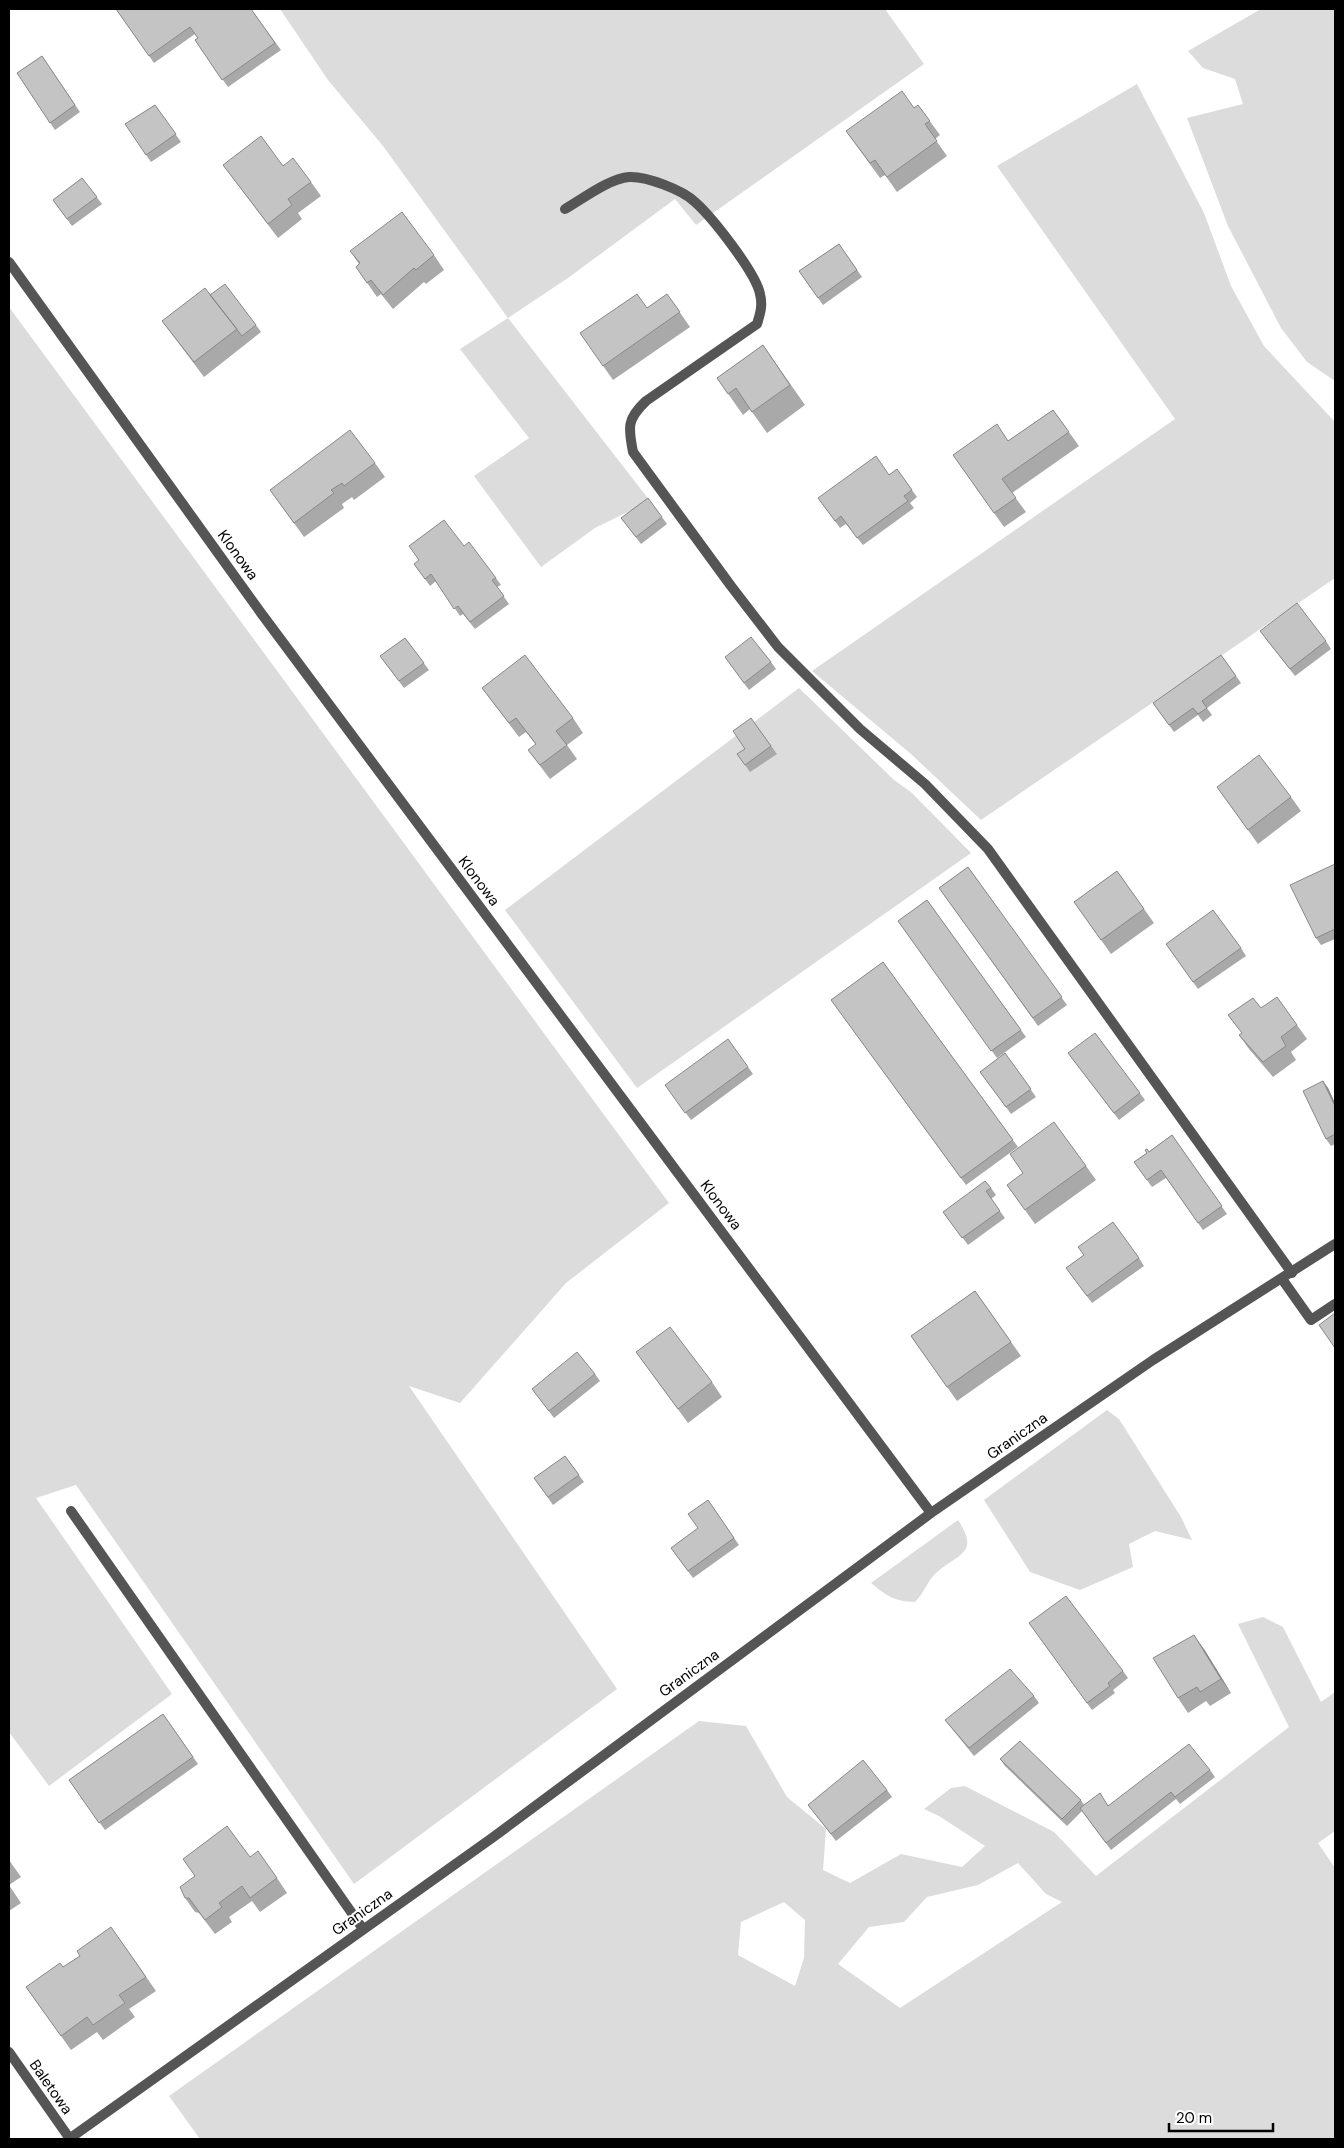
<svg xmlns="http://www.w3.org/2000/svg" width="1344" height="2148" viewBox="0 0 1344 2148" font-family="'DM Sans',sans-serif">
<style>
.green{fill:#dcdcdc;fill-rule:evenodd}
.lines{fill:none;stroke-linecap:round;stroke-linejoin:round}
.service{stroke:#555;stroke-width:10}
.minor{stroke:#555;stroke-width:10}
.wall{fill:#a9a9a9}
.shaded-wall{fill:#898989}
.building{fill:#c4c4c4;stroke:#898989}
.labels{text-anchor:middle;stroke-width:4;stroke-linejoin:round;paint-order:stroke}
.street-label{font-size:15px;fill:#000;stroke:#fff}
</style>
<rect width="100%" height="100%" fill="#fff"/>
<!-- green -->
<path class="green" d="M 280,9 L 885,9 L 924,64 L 696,225 L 675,199 L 568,278 L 508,318 L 650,501 L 595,528 L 541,567 L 474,476 L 529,438 L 460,349 L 508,318 L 383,146 L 328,80 Z
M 1261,9 L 1335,9 L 1335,381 L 1307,362 L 1281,328 L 1228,226 L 1187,118 L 1243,104 L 1235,79 L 1203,68 L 1188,51 Z
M 1137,84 L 1204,213 L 1231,286 L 1264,346 L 1335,422 L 1335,578 L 981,820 L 911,754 L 812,671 L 1175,419 L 997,166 Z
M 9,307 L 669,1203 L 566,1283 L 460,1403 L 409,1386 L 617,1689 L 354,1884 L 76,1485 L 36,1498 L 172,1694 L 49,1786 L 9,1732 Z
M 799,688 L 894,780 L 911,792 L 971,853 L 637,1088 L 505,910 Z
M 1107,1410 L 1119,1419 L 1181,1517 L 1192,1540 L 1155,1531 L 1129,1544 L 1133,1567 L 1080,1590 L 1030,1572 L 984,1500 Z
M 958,1520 C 980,1554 959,1553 936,1573 C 928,1580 924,1593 915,1602 C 893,1601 887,1596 871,1583 Z
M 1263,1617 L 1283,1627 L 1321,1702 L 1335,1692 L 1335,1831 L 1318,1843 L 1335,1868 L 1335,2139 L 200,2139 L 169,2096 L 699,1721 L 746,1726 L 787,1797 L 826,1829 L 823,1870 L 850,1883 L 901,1854 L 962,1867 L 985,1846 L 939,1816 L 924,1809 L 951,1788 L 965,1786 L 1054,1832 L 1096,1876 L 1289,1727 L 1238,1624 ZM 1018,1863 L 1046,1894 L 1062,1902 L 900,2008 L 838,1964 L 869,1927 L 904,1922 L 927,1897 L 978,1885 ZM 784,1902 L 805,1920 L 804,1958 L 795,1986 L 738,1955 L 741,1922 Z"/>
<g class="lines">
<!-- service -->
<path class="service" d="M 565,209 C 581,200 610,178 629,177 C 646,176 683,190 695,202 C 712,217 756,273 760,294 C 763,306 760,314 757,324 L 646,401 C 627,419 628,427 633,452 L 731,586 L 778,647 L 860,729 L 925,784 L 988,849 L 1292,1273
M 1282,1279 L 1311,1320 L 1335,1304
M 71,1511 L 363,1929"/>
<!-- minor -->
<path class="minor" d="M 9,262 L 261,613 L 931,1513
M 9,2052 L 70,2139
M 69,2139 L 492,1838 L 931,1513 L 1153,1360 L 1335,1244"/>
</g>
<!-- wall -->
<path class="wall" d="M 116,9 L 251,9 L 281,50 L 228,87 L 195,40 L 198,38 L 195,34 L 154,63 Z
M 42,56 L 80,112 L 55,130 L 17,73 Z
M 155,105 L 181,142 L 151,162 L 125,124 Z
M 918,105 L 940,135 L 935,139 L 947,156 L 897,192 L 885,175 L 880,178 L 846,131 L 914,108 Z
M 223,165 L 283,166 L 311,182 L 321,196 L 298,213 L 302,219 L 278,238 Z
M 82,178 L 102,204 L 72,226 L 53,200 Z
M 839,244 L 862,277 L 823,305 L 799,271 Z
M 350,251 L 434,255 L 444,270 L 426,284 L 424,282 L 393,309 L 381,294 L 377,297 L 356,267 L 359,264 Z
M 667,294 L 690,327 L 613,380 L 580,333 L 647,308 Z
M 210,295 L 256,325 L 261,332 L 204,377 L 162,321 Z
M 763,345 L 805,405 L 767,433 L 750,409 L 743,415 L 717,378 Z
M 1053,410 L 1079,446 L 1012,493 L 1026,512 L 1004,527 L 953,455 L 1008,441 Z
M 375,463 L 385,477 L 354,500 L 352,497 L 342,504 L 344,508 L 304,537 L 270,490 Z
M 897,469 L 917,497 L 910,503 L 914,508 L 863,545 L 846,524 L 840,528 L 818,498 L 889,475 Z
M 648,498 L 667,524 L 641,544 L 621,518 Z
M 464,546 L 496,578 L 501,585 L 497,587 L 509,604 L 475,629 L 463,614 L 460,616 L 436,581 L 430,586 L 414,564 Z
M 405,638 L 429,670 L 404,688 L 380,656 Z
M 1265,638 L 1326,641 L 1331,649 L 1295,676 Z
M 1221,655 L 1241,683 L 1207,708 L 1212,715 L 1203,722 L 1198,715 L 1174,732 L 1153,703 Z
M 725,657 L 771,662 L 776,669 L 749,690 Z
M 482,688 L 573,718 L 583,733 L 567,745 L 577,759 L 550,779 L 528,750 L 536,745 L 526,732 L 519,737 Z
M 751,718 L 777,754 L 750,772 L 737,754 L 745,749 Z
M 1217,787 L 1291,797 L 1301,811 L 1258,844 Z
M 1335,864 L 1335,939 L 1321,945 L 1316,938 Z
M 968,867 L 1067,1005 L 1038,1026 L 939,888 Z
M 1117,871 L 1154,923 L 1111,954 L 1074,902 Z
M 927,900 L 1026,1037 L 997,1058 L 898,921 Z
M 1166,944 L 1241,948 L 1246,956 L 1198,989 Z
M 883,962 L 1018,1147 L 966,1185 L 831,1000 Z
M 1261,1008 L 1297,1025 L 1307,1039 L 1291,1052 L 1296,1060 L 1273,1077 L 1249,1049 L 1239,1035 L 1242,1033 L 1228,1015 Z
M 1095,1033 L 1145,1100 L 1119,1120 L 1073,1060 Z
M 1005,1053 L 1036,1097 L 1011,1114 L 980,1072 Z
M 748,1067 L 753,1074 L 691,1120 L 665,1085 Z
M 1323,1081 L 1328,1088 L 1335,1103 L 1335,1144 L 1331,1146 L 1326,1139 Z
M 1172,1135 L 1227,1214 L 1203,1230 L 1166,1178 L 1152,1187 L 1134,1162 Z
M 1086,1166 L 1096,1180 L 1035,1224 L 1007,1185 Z
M 991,1188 L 996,1195 L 991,1199 L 1005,1218 L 968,1245 L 943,1212 Z
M 1084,1255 L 1139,1258 L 1144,1266 L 1092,1303 L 1066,1268 Z
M 975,1291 L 1021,1356 L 957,1401 L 911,1336 Z
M 636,1352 L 712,1382 L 722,1397 L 688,1423 Z
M 595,1374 L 600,1381 L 554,1418 L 532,1389 Z
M 565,1456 L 584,1482 L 553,1505 L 534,1478 Z
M 708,1500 L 739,1545 L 693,1578 L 671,1548 L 698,1528 Z
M 1029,1623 L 1123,1671 L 1128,1678 L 1113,1690 L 1115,1693 L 1092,1710 Z
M 1204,1649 L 1231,1693 L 1210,1706 L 1206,1701 L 1188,1713 L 1178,1698 Z
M 1034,1696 L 1039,1703 L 974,1756 L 945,1720 Z
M 163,1714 L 198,1764 L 105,1830 L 69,1780 Z
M 1000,1759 L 1081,1800 L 1084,1805 L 1108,1806 L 1210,1770 L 1215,1777 L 1180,1804 L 1176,1799 L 1111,1850 L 1082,1811 L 1067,1826 L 1005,1766 Z
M 887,1790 L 892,1797 L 836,1841 L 808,1805 Z
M 250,1857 L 277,1878 L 287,1893 L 260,1912 L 252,1901 L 229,1917 L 232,1922 L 215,1934 L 199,1913 L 195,1912 L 185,1898 Z
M 9,1860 L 21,1877 L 9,1885 L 21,1903 L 9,1911 Z
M 111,1927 L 156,1991 L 129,2009 L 135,2017 L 103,2040 L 97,2032 L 71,2050 L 26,1987 L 63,1967 L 80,1956 Z"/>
<!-- shaded-wall -->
<path class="shaded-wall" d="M 1323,1081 L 1328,1088 L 1335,1103 L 1335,1106 Z
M 1194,1635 L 1204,1649 L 1231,1693 L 1221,1679 Z"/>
<!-- building -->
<path class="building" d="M 116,9 L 251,9 L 275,43 L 222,80 L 195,40 L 198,38 L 190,27 L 149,56 Z
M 42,56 L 75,105 L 50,123 L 17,73 Z
M 902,91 L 914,108 L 918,105 L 930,121 L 925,124 L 937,141 L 887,177 L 875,160 L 870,163 L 846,131 Z
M 155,105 L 176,134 L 146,155 L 125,124 Z
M 261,136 L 283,166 L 293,158 L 311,182 L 288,199 L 292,205 L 268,224 L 223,165 Z
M 82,178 L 97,197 L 67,219 L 53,200 Z
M 402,212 L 434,255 L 416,270 L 414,268 L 383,295 L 371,280 L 367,283 L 356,267 L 360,263 L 350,251 Z
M 839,244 L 857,270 L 818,298 L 799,271 Z
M 225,284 L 256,325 L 242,336 L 210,295 Z
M 205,288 L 237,329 L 194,362 L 162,321 Z
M 637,294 L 647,308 L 667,294 L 680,312 L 603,366 L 580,333 Z
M 763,345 L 790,385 L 752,412 L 736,388 L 728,394 L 717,378 Z
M 1053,410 L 1069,432 L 1002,479 L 1016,498 L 994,513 L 953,455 L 997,424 L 1008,441 Z
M 350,430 L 375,463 L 344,486 L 342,483 L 331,490 L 334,493 L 294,523 L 270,490 Z
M 876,456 L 889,475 L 897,469 L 912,490 L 904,496 L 908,501 L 857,538 L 841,516 L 835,521 L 818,498 Z
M 648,498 L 662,517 L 636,537 L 621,518 Z
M 444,520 L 464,546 L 469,542 L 496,578 L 492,580 L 504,596 L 470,622 L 458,606 L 454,609 L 431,574 L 425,579 L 414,564 L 419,560 L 409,546 Z
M 1297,603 L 1326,641 L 1290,669 L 1260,631 Z
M 751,637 L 771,662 L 744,683 L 725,657 Z
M 405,638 L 424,663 L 399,681 L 380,656 Z
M 525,655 L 573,718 L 556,731 L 567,745 L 540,765 L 528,750 L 536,744 L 516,718 L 509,723 L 482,688 Z
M 1221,655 L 1236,676 L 1202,701 L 1207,708 L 1198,714 L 1193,708 L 1169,725 L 1153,703 Z
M 751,718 L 771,746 L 745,765 L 737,754 L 745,749 L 733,731 Z
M 1259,755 L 1291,797 L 1248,830 L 1217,787 Z
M 1335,864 L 1335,929 L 1316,938 L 1290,885 Z
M 968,867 L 1062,997 L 1033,1018 L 939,888 Z
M 1117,871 L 1144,909 L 1101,940 L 1074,902 Z
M 927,900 L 1021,1030 L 991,1051 L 898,921 Z
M 1213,910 L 1241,948 L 1193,982 L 1166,944 Z
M 883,962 L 1013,1140 L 961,1178 L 831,1000 Z
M 1277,997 L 1297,1025 L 1281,1037 L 1286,1046 L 1263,1062 L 1239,1035 L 1242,1033 L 1228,1015 L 1253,998 L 1261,1008 Z
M 1095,1033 L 1140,1093 L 1114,1113 L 1068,1053 Z
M 728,1039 L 748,1067 L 685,1113 L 665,1085 Z
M 1005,1053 L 1031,1089 L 1006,1107 L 980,1072 Z
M 1323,1081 L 1335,1106 L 1335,1134 L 1326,1139 L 1303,1091 Z
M 1054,1122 L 1086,1166 L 1025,1210 L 1007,1185 L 1023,1173 L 1010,1154 Z
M 1172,1135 L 1222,1206 L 1198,1223 L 1161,1170 L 1147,1180 L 1134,1162 L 1147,1153 L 1145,1150 L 1147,1149 L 1149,1152 Z
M 985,1181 L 991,1188 L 986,1191 L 1000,1211 L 962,1238 L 943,1212 Z
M 1113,1222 L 1139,1258 L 1087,1296 L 1066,1268 L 1084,1255 L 1078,1247 Z
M 975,1291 L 1011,1342 L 947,1387 L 911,1336 Z
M 1335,1313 L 1335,1348 L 1319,1325 Z
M 670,1327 L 712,1382 L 678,1409 L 636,1352 Z
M 577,1352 L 595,1374 L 549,1411 L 532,1389 Z
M 565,1456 L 579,1475 L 548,1497 L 534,1478 Z
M 708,1500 L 734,1538 L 688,1571 L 671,1548 L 698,1528 L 688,1514 Z
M 1066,1596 L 1123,1671 L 1108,1683 L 1110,1686 L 1087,1703 L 1029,1623 Z
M 1194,1635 L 1221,1679 L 1200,1692 L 1197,1687 L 1178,1698 L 1153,1658 Z
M 1010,1669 L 1034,1696 L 969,1748 L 945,1720 Z
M 163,1714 L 193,1757 L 99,1823 L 69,1780 Z
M 1020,1741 L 1081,1800 L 1062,1819 L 1000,1759 Z
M 1189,1744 L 1210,1770 L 1175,1797 L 1171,1792 L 1106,1843 L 1080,1808 L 1100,1793 L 1108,1806 Z
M 863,1760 L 887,1790 L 831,1834 L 808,1805 Z
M 227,1826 L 250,1857 L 258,1851 L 277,1878 L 250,1898 L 242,1886 L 219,1903 L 222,1907 L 205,1920 L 189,1898 L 185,1898 L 180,1887 L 195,1876 L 183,1859 Z
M 111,1927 L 146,1977 L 119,1995 L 125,2003 L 93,2025 L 87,2017 L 61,2036 L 26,1987 L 60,1963 L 63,1967 L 80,1956 L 77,1951 Z"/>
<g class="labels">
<!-- street labels -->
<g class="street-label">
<text transform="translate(238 555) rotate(54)" y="5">Klonowa</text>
<text transform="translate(479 881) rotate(53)" y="5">Klonowa</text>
<text transform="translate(721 1205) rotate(53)" y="5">Klonowa</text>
<text transform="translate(1017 1436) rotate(-35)" y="5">Graniczna</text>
<text transform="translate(689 1673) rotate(-36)" y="5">Graniczna</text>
<text transform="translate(362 1912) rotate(-35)" y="5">Graniczna</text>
<text transform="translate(51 2087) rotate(55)" y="5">Baletowa</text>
</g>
</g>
<!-- border -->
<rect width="1344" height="2148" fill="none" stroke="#000000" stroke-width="20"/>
<!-- scale -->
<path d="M1169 2123v8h104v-8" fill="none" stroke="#000000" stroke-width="2.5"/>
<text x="1176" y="2123" font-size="15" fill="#000000" stroke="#ffffff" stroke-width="4" paint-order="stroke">20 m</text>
</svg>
